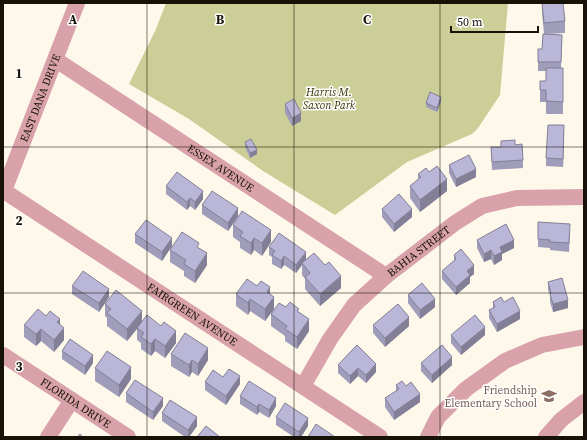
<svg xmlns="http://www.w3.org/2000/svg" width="587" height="440" viewBox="0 0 587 440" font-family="'Source Serif 4',serif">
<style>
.green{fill:#cbce96}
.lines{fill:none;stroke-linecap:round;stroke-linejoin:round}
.minor{stroke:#d9a2ab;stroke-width:16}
.wall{fill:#9f9dba}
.shaded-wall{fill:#827f97}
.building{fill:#b9b6d8;stroke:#827f97}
.grid{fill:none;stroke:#171206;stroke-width:1;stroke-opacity:0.55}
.labels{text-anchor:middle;stroke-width:3;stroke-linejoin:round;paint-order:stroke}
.park-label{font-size:11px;font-style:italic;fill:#323300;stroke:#fff}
.street-label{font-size:11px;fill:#171206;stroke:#fff}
.education-label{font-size:11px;fill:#785e54;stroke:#fff;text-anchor:end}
.grid-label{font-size:13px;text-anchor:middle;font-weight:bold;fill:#171206;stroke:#fff;stroke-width:3;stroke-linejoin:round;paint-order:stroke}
</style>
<rect width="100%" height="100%" fill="#fdf8ea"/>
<!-- green -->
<path class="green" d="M 166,3 L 508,3 L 500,95 L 478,128 L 472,134 L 407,162 L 335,215 L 263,171 L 189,119 L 129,84 L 156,29 Z"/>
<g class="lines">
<!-- minor -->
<g class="minor">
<path id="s1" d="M 56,60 L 386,276"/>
<path id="s2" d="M 4,191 L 380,437"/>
<path id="s3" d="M 3,193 L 77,3"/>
<path id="s4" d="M 3,355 L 128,437"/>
<path id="s5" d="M 303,386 L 330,339 L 354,305 L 386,276 L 455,223 L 482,206 L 517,198 L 584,197"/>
<path d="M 48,437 L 72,400"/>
<path d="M 428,437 L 438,417 L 466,389 L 505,361 L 542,345 L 584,337"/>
<path d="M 546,437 L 561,420 L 584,402"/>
</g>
</g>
<!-- wall -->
<path class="wall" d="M 542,3 L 565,21 L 565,33 L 547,34 L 562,35 L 561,68 L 563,68 L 563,114 L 546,114 L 546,102 L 540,102 L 540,81 L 546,81 L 546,71 L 538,71 L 538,49 L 542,49 L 544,34 L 542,12 Z
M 441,101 L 437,112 L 426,107 L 426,103 Z
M 285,104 L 301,121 L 292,126 L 285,113 Z
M 564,134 L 563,167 L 546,166 L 546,158 Z
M 501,141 L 523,160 L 523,168 L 492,170 L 491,147 L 501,147 Z
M 245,142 L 257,154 L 250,158 L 245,147 Z
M 449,165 L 476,177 L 456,187 L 449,173 Z
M 429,172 L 447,191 L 420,212 L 410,198 L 410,186 L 418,180 L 418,174 Z
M 166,186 L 203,199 L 195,210 L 190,206 L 187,210 L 166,194 Z
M 202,205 L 238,216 L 228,231 L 202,214 Z
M 382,209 L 412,217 L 394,232 L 382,217 Z
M 233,225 L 271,242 L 262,256 L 254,250 L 251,255 L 240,248 L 240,242 L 233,237 Z
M 570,232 L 569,252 L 550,250 L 550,248 L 538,247 L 538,239 Z
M 135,234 L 172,246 L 162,261 L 135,243 Z
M 477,240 L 514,248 L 502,254 L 502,260 L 494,265 L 491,259 L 484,262 L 477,248 Z
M 269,247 L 306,260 L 341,288 L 320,306 L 305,289 L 305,279 L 302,275 L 302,265 L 296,273 L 284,265 L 281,269 L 272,264 L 272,257 L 269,255 Z
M 199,248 L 207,265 L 195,283 L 184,276 L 184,271 L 170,262 L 170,250 Z
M 454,255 L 474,274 L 470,277 L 470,283 L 456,295 L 442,279 L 442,271 L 454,261 Z
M 548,282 L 568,308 L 553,312 L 550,302 L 550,295 L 548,290 Z
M 72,286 L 109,297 L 99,312 L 72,294 Z
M 236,294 L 270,295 L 274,309 L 265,321 L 250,311 L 248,315 L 236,306 Z
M 408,295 L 435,307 L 420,319 L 408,303 Z
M 493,302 L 504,302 L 520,319 L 497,332 L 489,318 L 489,310 L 493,308 Z
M 105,304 L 142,322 L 176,343 L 165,358 L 155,351 L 151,356 L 141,349 L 141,343 L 137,340 L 137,328 L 127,341 L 107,326 L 107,318 L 105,316 Z
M 286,307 L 299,312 L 309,331 L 297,349 L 285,341 L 285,336 L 271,326 L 271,314 Z
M 46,316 L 60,325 L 64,340 L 54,352 L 41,341 L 36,346 L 24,337 L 24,325 Z
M 373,325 L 409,326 L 385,347 L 373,333 Z
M 451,335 L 485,335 L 461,355 L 451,343 Z
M 357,345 L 376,372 L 366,383 L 358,376 L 350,384 L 338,373 L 338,365 Z
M 62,351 L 93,363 L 85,375 L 62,359 Z
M 171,354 L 208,360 L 198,376 L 192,372 L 189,377 L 171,366 Z
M 421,363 L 452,365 L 432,383 L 421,371 Z
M 95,368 L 131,379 L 119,397 L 95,381 Z
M 223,377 L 240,384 L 226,405 L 205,390 L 205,382 Z
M 396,385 L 406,386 L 420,402 L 394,420 L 385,407 L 385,398 L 396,391 Z
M 126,393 L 163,406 L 153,420 L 126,402 Z
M 240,396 L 276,406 L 269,418 L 259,412 L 257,415 L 240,404 Z
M 162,413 L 197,426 L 189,437 L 185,437 L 162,421 Z
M 276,417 L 308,426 L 301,437 L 294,437 L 276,425 Z"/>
<!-- shaded-wall -->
<path class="shaded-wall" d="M 441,97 L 441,101 L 437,112 L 437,108 Z
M 301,113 L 301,121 L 292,126 L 292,118 Z
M 564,125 L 564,134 L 563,167 L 563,159 Z
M 257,150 L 257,154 L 250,158 L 250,153 Z
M 476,169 L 476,177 L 456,187 L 456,179 Z
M 447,179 L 447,191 L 420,212 L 420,200 Z
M 203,191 L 203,199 L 195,210 L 195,202 Z
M 190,198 L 190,206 L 187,210 L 187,202 Z
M 238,208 L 238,216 L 228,231 L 228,223 Z
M 412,209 L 412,217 L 394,232 L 394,224 Z
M 271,230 L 271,242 L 262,256 L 262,243 Z
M 172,238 L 172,246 L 162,261 L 162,252 Z
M 254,238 L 254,250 L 251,255 L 251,243 Z
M 514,240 L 514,248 L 502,254 L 502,260 L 494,265 L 494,256 L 500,247 Z
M 491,250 L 491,259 L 484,262 L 484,254 Z
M 306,252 L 306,260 L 302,263 L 302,265 L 296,273 L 296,265 Z
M 207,253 L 207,265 L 195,283 L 195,271 Z
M 284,256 L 284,265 L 281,269 L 281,261 Z
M 474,265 L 474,274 L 470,277 L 470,283 L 456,295 L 456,287 L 467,271 Z
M 341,276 L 341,288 L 320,306 L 320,294 Z
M 270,287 L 270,299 L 267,292 Z
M 109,289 L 109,297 L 99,312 L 99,303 Z
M 274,297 L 274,309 L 265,321 L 265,309 Z
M 250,299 L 250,311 L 248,315 L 248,303 Z
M 435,299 L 435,307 L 420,319 L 420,310 Z
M 568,300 L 568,308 L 553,312 L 553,304 Z
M 142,311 L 142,323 L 127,341 L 127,329 Z
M 520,311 L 520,319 L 497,332 L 497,324 Z
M 409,317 L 409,326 L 385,347 L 385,338 Z
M 60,319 L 60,331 L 57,322 Z
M 309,319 L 309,331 L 297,349 L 297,337 Z
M 485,327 L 485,335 L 461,355 L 461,347 Z
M 64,328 L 64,340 L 54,352 L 54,340 Z
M 41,329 L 41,341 L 36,346 L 36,334 Z
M 176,331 L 176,343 L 165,358 L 165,346 Z
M 155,339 L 155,351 L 151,356 L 151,344 Z
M 208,348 L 208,360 L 198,376 L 198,364 Z
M 93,355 L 93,363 L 85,375 L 85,366 Z
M 452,357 L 452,365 L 432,383 L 432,375 Z
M 192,360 L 192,372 L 189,377 L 189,365 Z
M 376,364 L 376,372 L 366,383 L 366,375 Z
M 131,367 L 131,379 L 119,397 L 119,385 Z
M 358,368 L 358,376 L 350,384 L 350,376 Z
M 240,376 L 240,384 L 226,405 L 226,396 Z
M 420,394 L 420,402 L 394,420 L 394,412 Z
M 163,398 L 163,406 L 153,420 L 153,412 Z
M 276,398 L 276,406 L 269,418 L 269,410 Z
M 259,404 L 259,412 L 257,415 L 257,407 Z
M 197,417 L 197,426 L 189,437 L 188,437 L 188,430 Z
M 308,418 L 308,426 L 301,437 L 299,437 L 299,432 Z"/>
<!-- building -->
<path class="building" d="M 542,3 L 563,3 L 565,21 L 544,23 Z
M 543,34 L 562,35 L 561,62 L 538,62 L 538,49 L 542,49 Z
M 546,68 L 563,68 L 563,102 L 546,101 L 546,90 L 540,90 L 540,81 L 546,81 Z
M 430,92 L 441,97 L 437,108 L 426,103 Z
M 294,99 L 301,113 L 292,118 L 285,104 Z
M 548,125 L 564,125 L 563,159 L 546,158 Z
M 251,139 L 257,150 L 250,153 L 245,142 Z
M 515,140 L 515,145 L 522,144 L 523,160 L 492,162 L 491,147 L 501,147 L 501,141 Z
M 469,155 L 476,169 L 456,179 L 449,165 Z
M 437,166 L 447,179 L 420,200 L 410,186 L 421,177 L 418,174 L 426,168 L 429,172 Z
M 177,172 L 203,191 L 195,202 L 190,198 L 187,202 L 166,186 Z
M 212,191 L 238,208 L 228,223 L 202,205 Z
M 399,194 L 412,209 L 394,224 L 382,209 Z
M 242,211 L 271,230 L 262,243 L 254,238 L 251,243 L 240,236 L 243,232 L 233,225 Z
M 146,220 L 172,238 L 162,252 L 135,234 Z
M 538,222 L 570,224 L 569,243 L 550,242 L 550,240 L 538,239 Z
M 506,224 L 514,240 L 500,247 L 502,252 L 494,256 L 491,250 L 484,254 L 477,240 Z
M 182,232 L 199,243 L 197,247 L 207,253 L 195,271 L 184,264 L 186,260 L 170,250 Z
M 279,233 L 306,252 L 296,265 L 284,256 L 281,261 L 272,255 L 275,251 L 269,247 Z
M 461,249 L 474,265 L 467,271 L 470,275 L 456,287 L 442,271 L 456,259 L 454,255 Z
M 314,253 L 325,265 L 329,262 L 341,276 L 320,294 L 305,277 L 310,273 L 302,263 Z
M 83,271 L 109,289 L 99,303 L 72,286 Z
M 562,278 L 568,300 L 553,304 L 550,294 L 551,293 L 548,282 Z
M 247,279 L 257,286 L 261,281 L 270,287 L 267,292 L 274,297 L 265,309 L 250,299 L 248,303 L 236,294 Z
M 422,283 L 435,299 L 420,310 L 408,295 Z
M 116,290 L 142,311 L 127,329 L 107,313 L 111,309 L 105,304 Z
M 501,297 L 504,302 L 513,297 L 520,311 L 497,324 L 489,310 L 495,307 L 493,302 Z
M 290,302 L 299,309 L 297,311 L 309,319 L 297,337 L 285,329 L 287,326 L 271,314 L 279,303 L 286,307 Z
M 398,304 L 409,317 L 385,338 L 373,325 Z
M 38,309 L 46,316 L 50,311 L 60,319 L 57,322 L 64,328 L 54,340 L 41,329 L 36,334 L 24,325 Z
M 147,315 L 161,326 L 164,322 L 176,331 L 165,346 L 155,339 L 151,344 L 141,337 L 144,333 L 137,328 Z
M 475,315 L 485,327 L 461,347 L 451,335 Z
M 185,333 L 208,348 L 198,364 L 192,360 L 189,365 L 171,354 Z
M 70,339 L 93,355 L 85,366 L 62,351 Z
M 357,345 L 376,364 L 366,375 L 358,368 L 350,376 L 338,365 Z
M 442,345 L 452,357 L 432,375 L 421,363 Z
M 107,351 L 131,367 L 119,385 L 95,368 Z
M 229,369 L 240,376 L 226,396 L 205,382 L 213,370 L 223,377 Z
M 135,380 L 163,398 L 153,412 L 126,393 Z
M 249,381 L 276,398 L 269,410 L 259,404 L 257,407 L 240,396 Z
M 402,381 L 406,386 L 411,382 L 420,394 L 394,412 L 385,398 L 399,389 L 396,385 Z
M 170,400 L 197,417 L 188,430 L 162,413 Z
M 285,403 L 308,418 L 299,432 L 276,417 Z
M 316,424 L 335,437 L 308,437 Z
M 206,426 L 220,437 L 197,437 Z
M 80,434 L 83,437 L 77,437 Z"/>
<!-- grid -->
<path class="grid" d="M 147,3 L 147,437M 294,3 L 294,437M 440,3 L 440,437M 3,147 L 584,147M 3,293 L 584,293"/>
<!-- icons -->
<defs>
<g id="school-bare" transform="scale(1.2)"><path d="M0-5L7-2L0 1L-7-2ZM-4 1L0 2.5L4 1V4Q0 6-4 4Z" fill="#8d6e63" stroke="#fff" stroke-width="2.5" paint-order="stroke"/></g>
</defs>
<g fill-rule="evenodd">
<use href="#school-bare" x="549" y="396"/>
</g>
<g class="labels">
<!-- park labels -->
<g class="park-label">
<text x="329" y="96">Harris M.<tspan x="329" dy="13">Saxon Park</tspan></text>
</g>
<!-- street labels -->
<g class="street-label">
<text dy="4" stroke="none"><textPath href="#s3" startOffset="102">EAST DANA DRIVE</textPath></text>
<text dy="4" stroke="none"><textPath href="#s1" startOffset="197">ESSEX AVENUE</textPath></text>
<text dy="4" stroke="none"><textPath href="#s5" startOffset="180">BAHIA STREET</textPath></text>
<text dy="4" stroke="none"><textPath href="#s2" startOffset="225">FAIRGREEN AVENUE</textPath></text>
<text dy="4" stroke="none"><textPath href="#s4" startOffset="87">FLORIDA DRIVE</textPath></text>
</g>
<!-- education labels -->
<g class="education-label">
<text x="537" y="394">Friendship<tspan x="537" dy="13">Elementary School</tspan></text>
</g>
</g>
<g class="grid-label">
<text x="73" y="24">A</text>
<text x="220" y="24">B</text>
<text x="367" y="24">C</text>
<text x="19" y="78">1</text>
<text x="19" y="225">2</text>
<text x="19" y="371">3</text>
</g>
<!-- border -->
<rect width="587" height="440" fill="none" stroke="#171206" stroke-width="8"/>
<!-- scale -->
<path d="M451 26v6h87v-6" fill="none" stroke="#171206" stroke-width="2"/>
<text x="457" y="26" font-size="12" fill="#171206" stroke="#ffffff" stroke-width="3" paint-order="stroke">50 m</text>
</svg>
